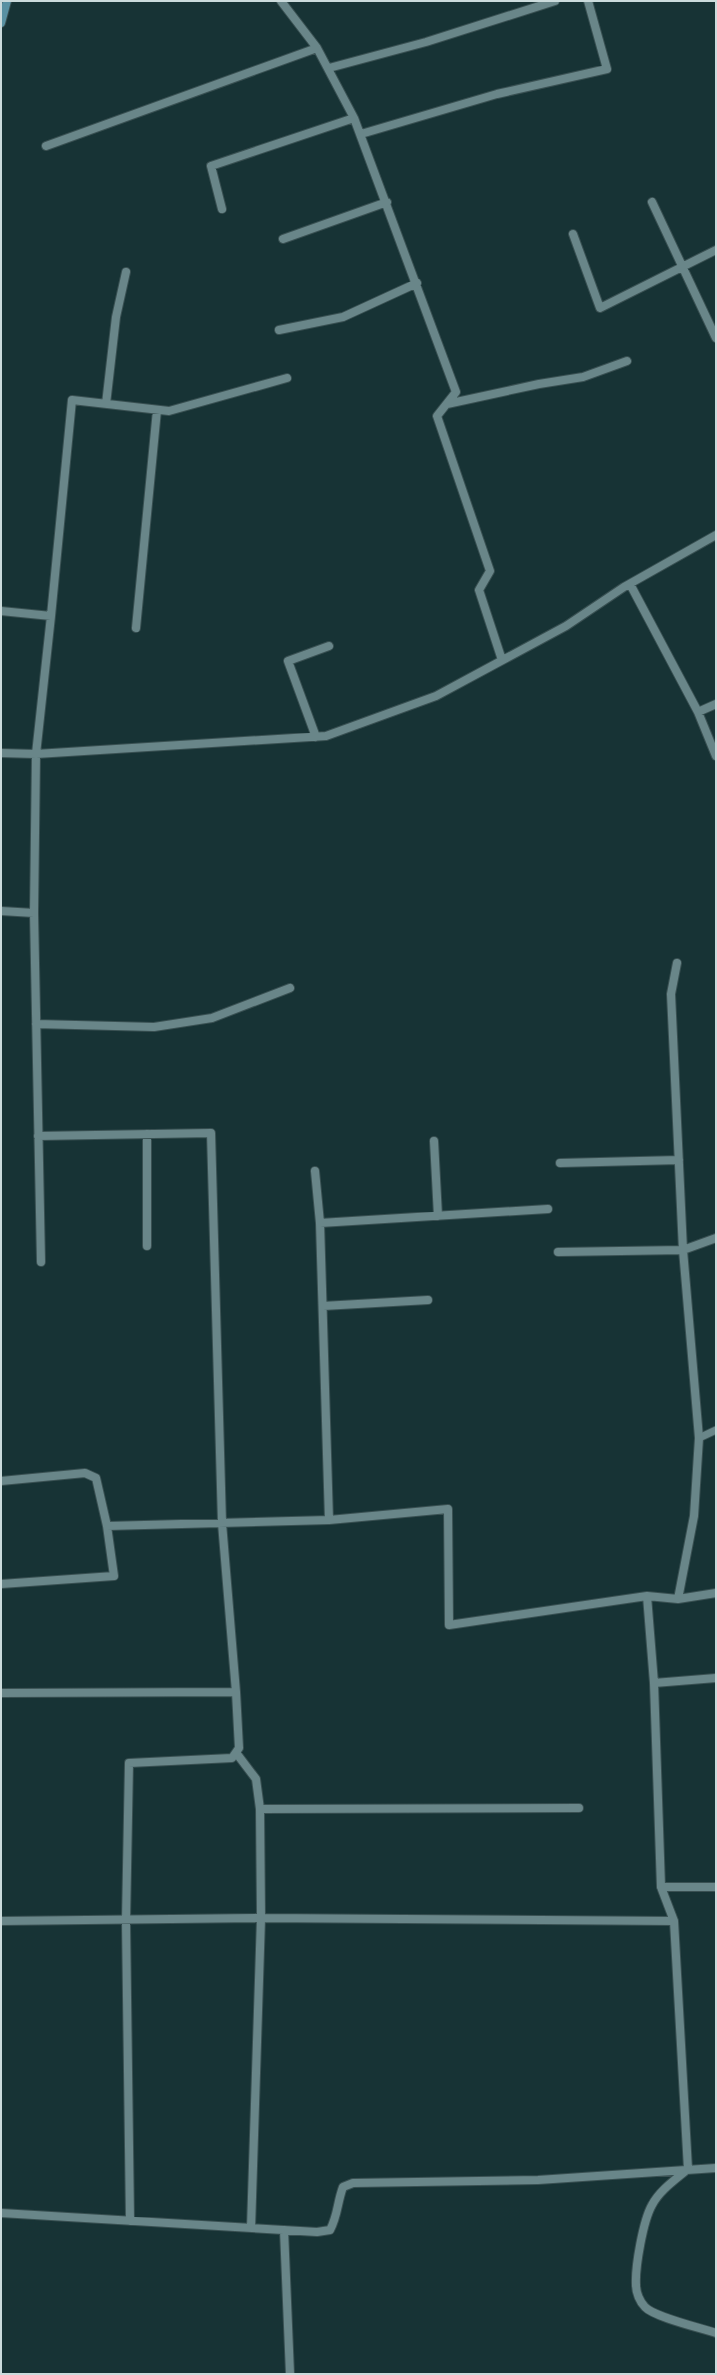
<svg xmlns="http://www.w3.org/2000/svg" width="717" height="2375" viewBox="0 0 717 2375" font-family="Barlow,sans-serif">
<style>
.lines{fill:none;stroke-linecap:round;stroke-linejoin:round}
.lane-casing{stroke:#395052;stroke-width:9}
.street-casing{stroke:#395052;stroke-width:10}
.secondary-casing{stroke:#395052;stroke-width:10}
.lane{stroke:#698689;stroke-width:7}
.street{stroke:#698689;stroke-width:8}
.secondary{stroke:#5991a2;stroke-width:8}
</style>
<rect width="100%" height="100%" fill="#173335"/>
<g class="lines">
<!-- lane casing -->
<g class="lane-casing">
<path id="lane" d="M 699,1438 L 716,1430"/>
</g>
<!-- street casing -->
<g class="street-casing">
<path id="street" d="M 281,1 L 317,48 L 354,118 L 456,392 L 437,416 L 490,571 L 479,590 L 502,660
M 329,68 L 426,42 L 555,1
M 361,134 L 497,94 L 607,69 L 588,1
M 46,146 L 317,48
M 652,202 L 716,338
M 222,209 L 211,166 L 354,118
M 573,234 L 600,308 L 716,250
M 283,239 L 387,202
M 279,330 L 343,317 L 417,283
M 106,404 L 116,317 L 126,272
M 447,404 L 539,384 L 583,377 L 627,361
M 630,584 L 698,712 L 716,756
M 1,611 L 51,616 L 36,754 L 34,913 L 41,1262
M 51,616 L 72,400 L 169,411 L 287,378
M 136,628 L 157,410
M 698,712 L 716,704
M 316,737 L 288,661 L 329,646
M 1,753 L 36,754 L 326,736 L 436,696 L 566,626 L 624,587 L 716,535
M 1,911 L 34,913
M 36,1024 L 154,1027 L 212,1018 L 290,988
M 434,1141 L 438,1216
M 560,1163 L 679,1160
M 315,1171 L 320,1223 L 329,1520
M 320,1223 L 548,1209
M 147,1246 L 147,1134
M 558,1252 L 683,1250 L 671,994 L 677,963
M 323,1306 L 428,1300
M 1,1481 L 85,1473 L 96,1478 L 107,1526 L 329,1520 L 448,1509 L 449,1625 L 647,1596 L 654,1683 L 661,1887 L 674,1921 L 688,2169 C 675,2180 660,2190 652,2205 C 643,2221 635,2267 636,2285 C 636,2293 640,2302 645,2307 C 654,2317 701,2328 716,2333
M 1,1584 L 114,1576 L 107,1526
M 647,1596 L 678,1599 L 716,1593
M 678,1599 L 694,1516 L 699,1438 L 683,1250 L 716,1238
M 654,1683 L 716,1678
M 1,1693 L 236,1692 L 222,1523 L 211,1133 L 38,1136
M 237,1754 L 256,1779 L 260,1809 L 261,1918 L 251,2228
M 260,1809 L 579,1808
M 661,1887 L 716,1887
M 1,1921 L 261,1918 L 674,1921
M 1,2213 L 317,2232 L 330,2230 C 338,2215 337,2203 343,2187 L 353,2183 L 538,2180 L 716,2168
M 130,2221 L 126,1921 L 129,1763 L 232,1758 L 239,1748 L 236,1692
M 284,2230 L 290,2374"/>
</g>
<!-- secondary casing -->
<g class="secondary-casing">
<path id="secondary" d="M 1,23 L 7,1"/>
</g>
<!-- lane -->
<use href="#lane" class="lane"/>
<!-- street -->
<use href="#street" class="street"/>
<!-- secondary -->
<use href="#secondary" class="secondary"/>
</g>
<!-- border -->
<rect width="717" height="2375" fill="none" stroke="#cbdbdc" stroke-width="4"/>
</svg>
